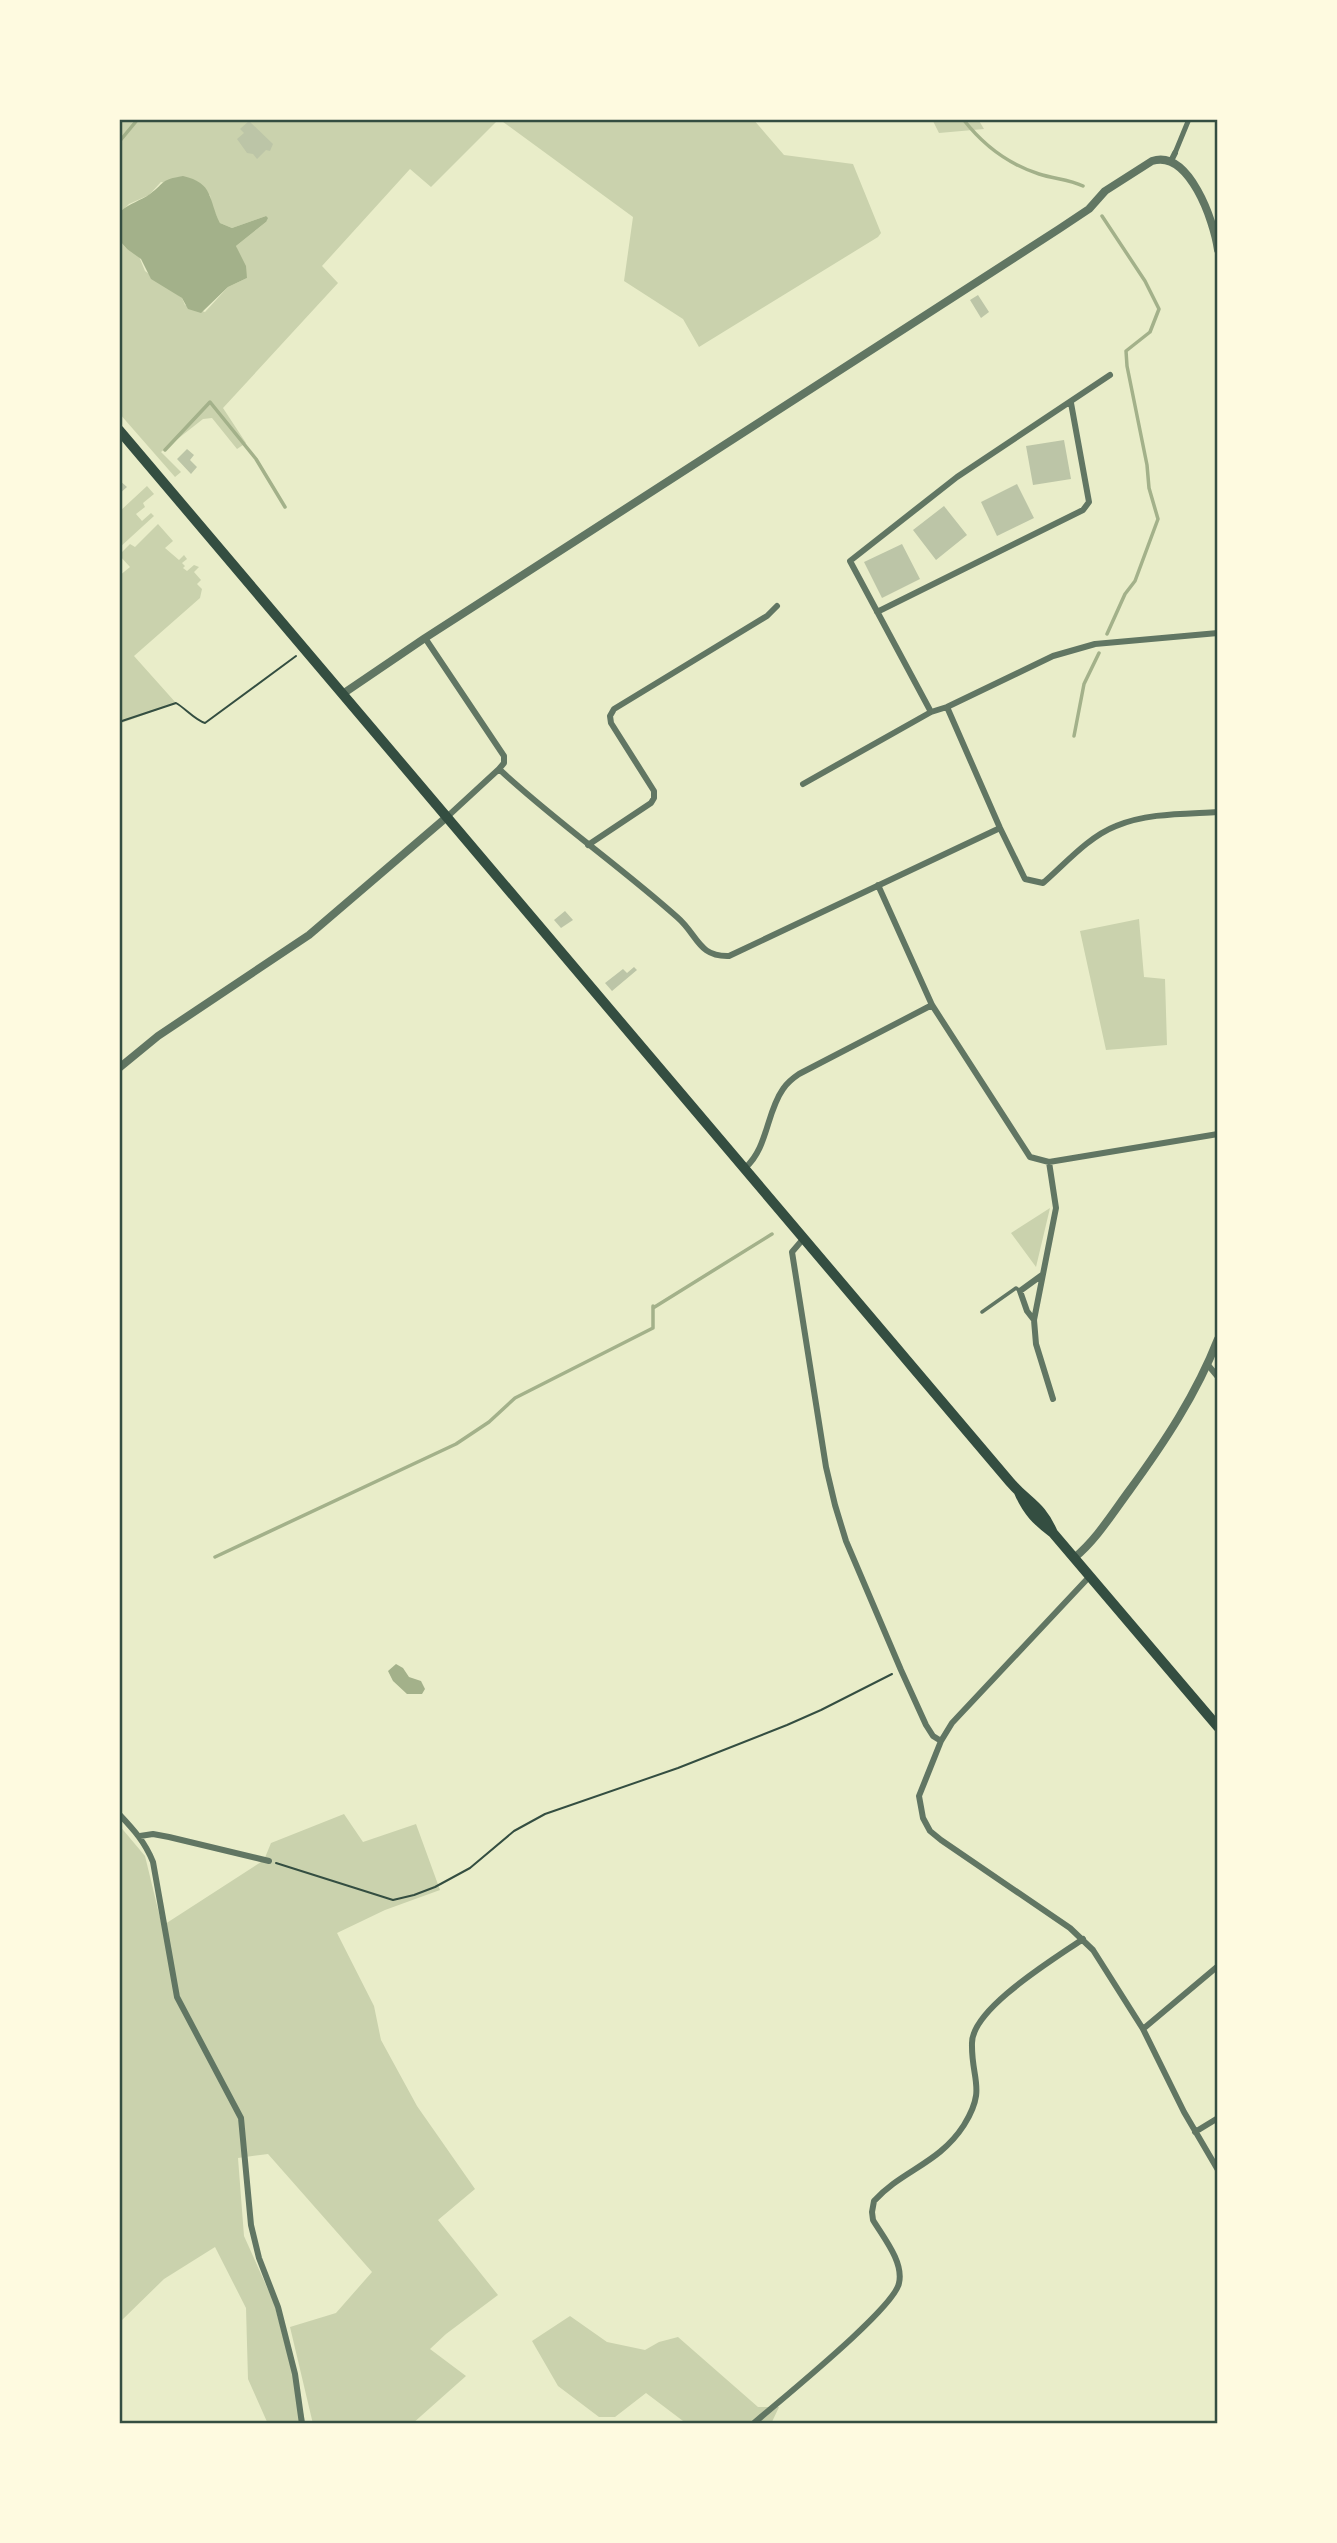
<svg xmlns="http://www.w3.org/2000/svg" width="1337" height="2543" viewBox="0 0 1337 2543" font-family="Figtree,sans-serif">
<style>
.green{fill:#cad2ad}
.water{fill:#a3b18a}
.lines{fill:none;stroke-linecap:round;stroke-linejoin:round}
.stream{stroke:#a3b18a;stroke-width:3.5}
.building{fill:#bcc5a7}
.path{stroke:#344e41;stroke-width:2}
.service{stroke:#617663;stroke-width:3.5}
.pedestrian{stroke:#617663;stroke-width:5}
.minor{stroke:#617663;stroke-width:6}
.tertiary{stroke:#617663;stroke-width:8}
.primary{stroke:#344e41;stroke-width:10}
.neatline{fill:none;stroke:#344e41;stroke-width:2.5}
</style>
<rect width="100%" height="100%" fill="#e9edc9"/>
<!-- green -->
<path class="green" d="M 119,119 L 351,119 L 356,122 L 367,119 L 753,119 L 784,155 L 853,164 L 881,233 L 878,237 L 699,347 L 683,319 L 624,281 L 633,217 L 499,119 L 431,187 L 410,169 L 322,266 L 338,283 L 223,408 L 246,443 L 237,449 L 212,418 L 203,419 L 161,452 L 181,472 L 175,477 L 119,413 L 119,240 L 127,249 L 138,254 L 145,271 L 182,298 L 185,305 L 205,312 L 228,287 L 247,278 L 236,246 L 266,222 L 266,216 L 232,228 L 220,223 L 212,207 L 210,195 L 161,182 L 149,195 L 129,204 L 119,214 Z
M 932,119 L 978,119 L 984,129 L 939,133 Z
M 147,486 L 154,494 L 143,503 L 145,507 L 136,514 L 142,521 L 151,513 L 154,516 L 119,548 L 119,512 Z
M 158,524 L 173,541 L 165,548 L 179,560 L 184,555 L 187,559 L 182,563 L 185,566 L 183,568 L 187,571 L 194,565 L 199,567 L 194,572 L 201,580 L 197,584 L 202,589 L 200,598 L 134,656 L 176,703 L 119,724 L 119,576 L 130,567 L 119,555 L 130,544 L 135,547 Z
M 1139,919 L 1144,977 L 1165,979 L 1167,1045 L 1106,1050 L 1080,931 Z
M 1050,1208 L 1036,1267 L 1011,1233 Z
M 344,1814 L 363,1842 L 416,1824 L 440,1890 L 385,1910 L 337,1933 L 374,2006 L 381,2040 L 417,2106 L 475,2189 L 438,2220 L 498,2295 L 446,2334 L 430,2349 L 466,2376 L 412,2424 L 313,2424 L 290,2327 L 336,2313 L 372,2272 L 268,2154 L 238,2158 L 244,2236 L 274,2303 L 306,2424 L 268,2424 L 248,2379 L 246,2308 L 215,2247 L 164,2279 L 120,2322 L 119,2376 L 119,1825 L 145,1856 L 162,1926 L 264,1860 L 271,1843 Z
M 570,2316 L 607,2342 L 645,2350 L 659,2342 L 678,2337 L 758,2407 L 779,2407 L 771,2424 L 687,2424 L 646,2393 L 615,2417 L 599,2417 L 558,2386 L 532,2341 Z"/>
<!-- water -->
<path class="water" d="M 183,176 C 214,183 208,199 220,223 L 232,228 L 266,216 L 268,218 L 266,222 L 236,246 L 246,266 L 247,278 L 228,287 L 201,313 L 188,309 L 182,298 L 151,279 L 141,259 L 127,249 L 119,240 L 121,211 C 130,203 140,201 150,194 C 166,182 160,180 183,176 Z
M 396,1664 L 403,1668 L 409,1677 L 421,1681 L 425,1689 L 422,1694 L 407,1694 L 393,1681 L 388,1671 Z"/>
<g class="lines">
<!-- stream -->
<path class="stream" d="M 963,119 C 983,145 1008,164 1039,174 C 1054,179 1069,179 1083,186
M 119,142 L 138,119
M 1102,216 L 1145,281 L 1159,309 L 1150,332 L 1126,351 L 1127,366 L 1147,465 L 1149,488 L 1158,519 L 1135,581 L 1125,594 L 1107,634
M 165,450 L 210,402 L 256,459 L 285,507
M 1074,736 L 1084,684 L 1099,653
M 653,1308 L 772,1234
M 215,1557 L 456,1444 L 489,1422 L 515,1398 L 653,1328 L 653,1306"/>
</g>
<!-- building -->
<path class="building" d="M 249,121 L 273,144 L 270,151 L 266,150 L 257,159 L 253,154 L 247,153 L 237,139 L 244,133 L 240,129 Z
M 978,295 L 989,312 L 981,318 L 970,300 Z
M 1064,440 L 1071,479 L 1033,485 L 1026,446 Z
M 187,449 L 194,455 L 190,460 L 197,467 L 191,474 L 177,459 Z
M 119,480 L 127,487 L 119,494 Z
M 1017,484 L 1034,518 L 997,536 L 981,502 Z
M 944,506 L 967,535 L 936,560 L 913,530 Z
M 902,544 L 920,579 L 882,598 L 864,562 Z
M 565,911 L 573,920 L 561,928 L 554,920 Z
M 634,967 L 637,970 L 612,991 L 605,983 L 623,969 L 627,973 Z"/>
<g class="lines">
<!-- path -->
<path class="path" d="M 119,722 L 176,703 C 185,708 195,720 205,723 L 296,656
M 276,1863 L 393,1900 L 414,1895 L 435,1887 L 470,1868 L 514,1831 L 545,1814 L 678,1768 L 787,1725 L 821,1710 L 892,1674"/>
<!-- service -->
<path class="service" d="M 982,1312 L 1016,1288 L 1020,1291"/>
<!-- pedestrian -->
<path class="pedestrian" d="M 1175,153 L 1189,119"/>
<!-- minor -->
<path class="minor" d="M 1171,161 L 1175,153
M 877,612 L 1083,510 L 1089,502 L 1071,403
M 425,638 L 504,756 L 504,763 L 499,769 C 556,822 620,866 677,917 C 698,935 698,957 729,956 L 1000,828
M 947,707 L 1000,828 L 1025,879 L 1043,883 C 1065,864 1088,837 1116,826 C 1147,813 1184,814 1218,812
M 931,712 L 850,561 L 957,477 L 1110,375
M 803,784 L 931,712 L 947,707 L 1053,656 L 1095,644 L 1218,633
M 448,816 L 499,769
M 588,845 L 651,803 L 654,798 L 654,791 L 611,723 L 610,716 L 614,709 L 767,616 L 777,606
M 878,885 L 932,1005 L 1030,1157 L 1049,1162 L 1218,1134
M 1049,1162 L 1056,1208 L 1034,1320 L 1036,1344 L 1053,1399
M 745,1168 C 768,1148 766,1113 783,1089 C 787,1083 793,1078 799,1074 L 932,1005
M 804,1238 L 792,1252 L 826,1467 L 835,1505 L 846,1541 L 901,1670 L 926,1725 L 933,1736 L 941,1741
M 1034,1320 L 1027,1311 L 1020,1291 L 1042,1275
M 1208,1365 L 1218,1377
M 1090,1576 L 952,1723 L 941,1741 L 919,1796 L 923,1818 L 930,1831 L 941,1840 L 1070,1928 L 1093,1950 L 1143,2029 L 1184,2112 L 1218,2170
M 119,1814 C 134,1830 145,1842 153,1862 L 177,1997 L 241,2118 L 251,2225 L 259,2258 L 278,2307 L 295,2374 L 302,2424
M 140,1836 L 153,1834 L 169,1837 L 269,1861
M 1143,2029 L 1218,1966
M 1195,2132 L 1218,2118
M 753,2424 C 779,2401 895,2308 899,2283 C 904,2262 883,2237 873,2220 L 872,2212 L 874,2201 C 902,2170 939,2164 964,2125 C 987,2088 971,2080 972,2043 C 972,2008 1056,1958 1083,1939"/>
<!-- tertiary -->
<path class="tertiary" d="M 344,693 L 425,638 L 1059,229 L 1089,209 L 1105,191 L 1152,161 C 1189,149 1214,221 1218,250
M 119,1068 L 158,1036 L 309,935 L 448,816
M 1074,1558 C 1096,1540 1112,1514 1129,1491 C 1164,1443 1196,1395 1218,1339"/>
<!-- primary -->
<path class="primary" d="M 119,430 L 1010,1482 C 1029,1504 1040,1504 1053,1533
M 1019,1492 C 1027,1511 1037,1521 1053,1533 L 1218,1727"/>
</g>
<!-- border -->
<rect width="1337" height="2543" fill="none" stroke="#fefae0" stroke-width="242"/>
<rect x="121" y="121" width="1095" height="2301" class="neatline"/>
</svg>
